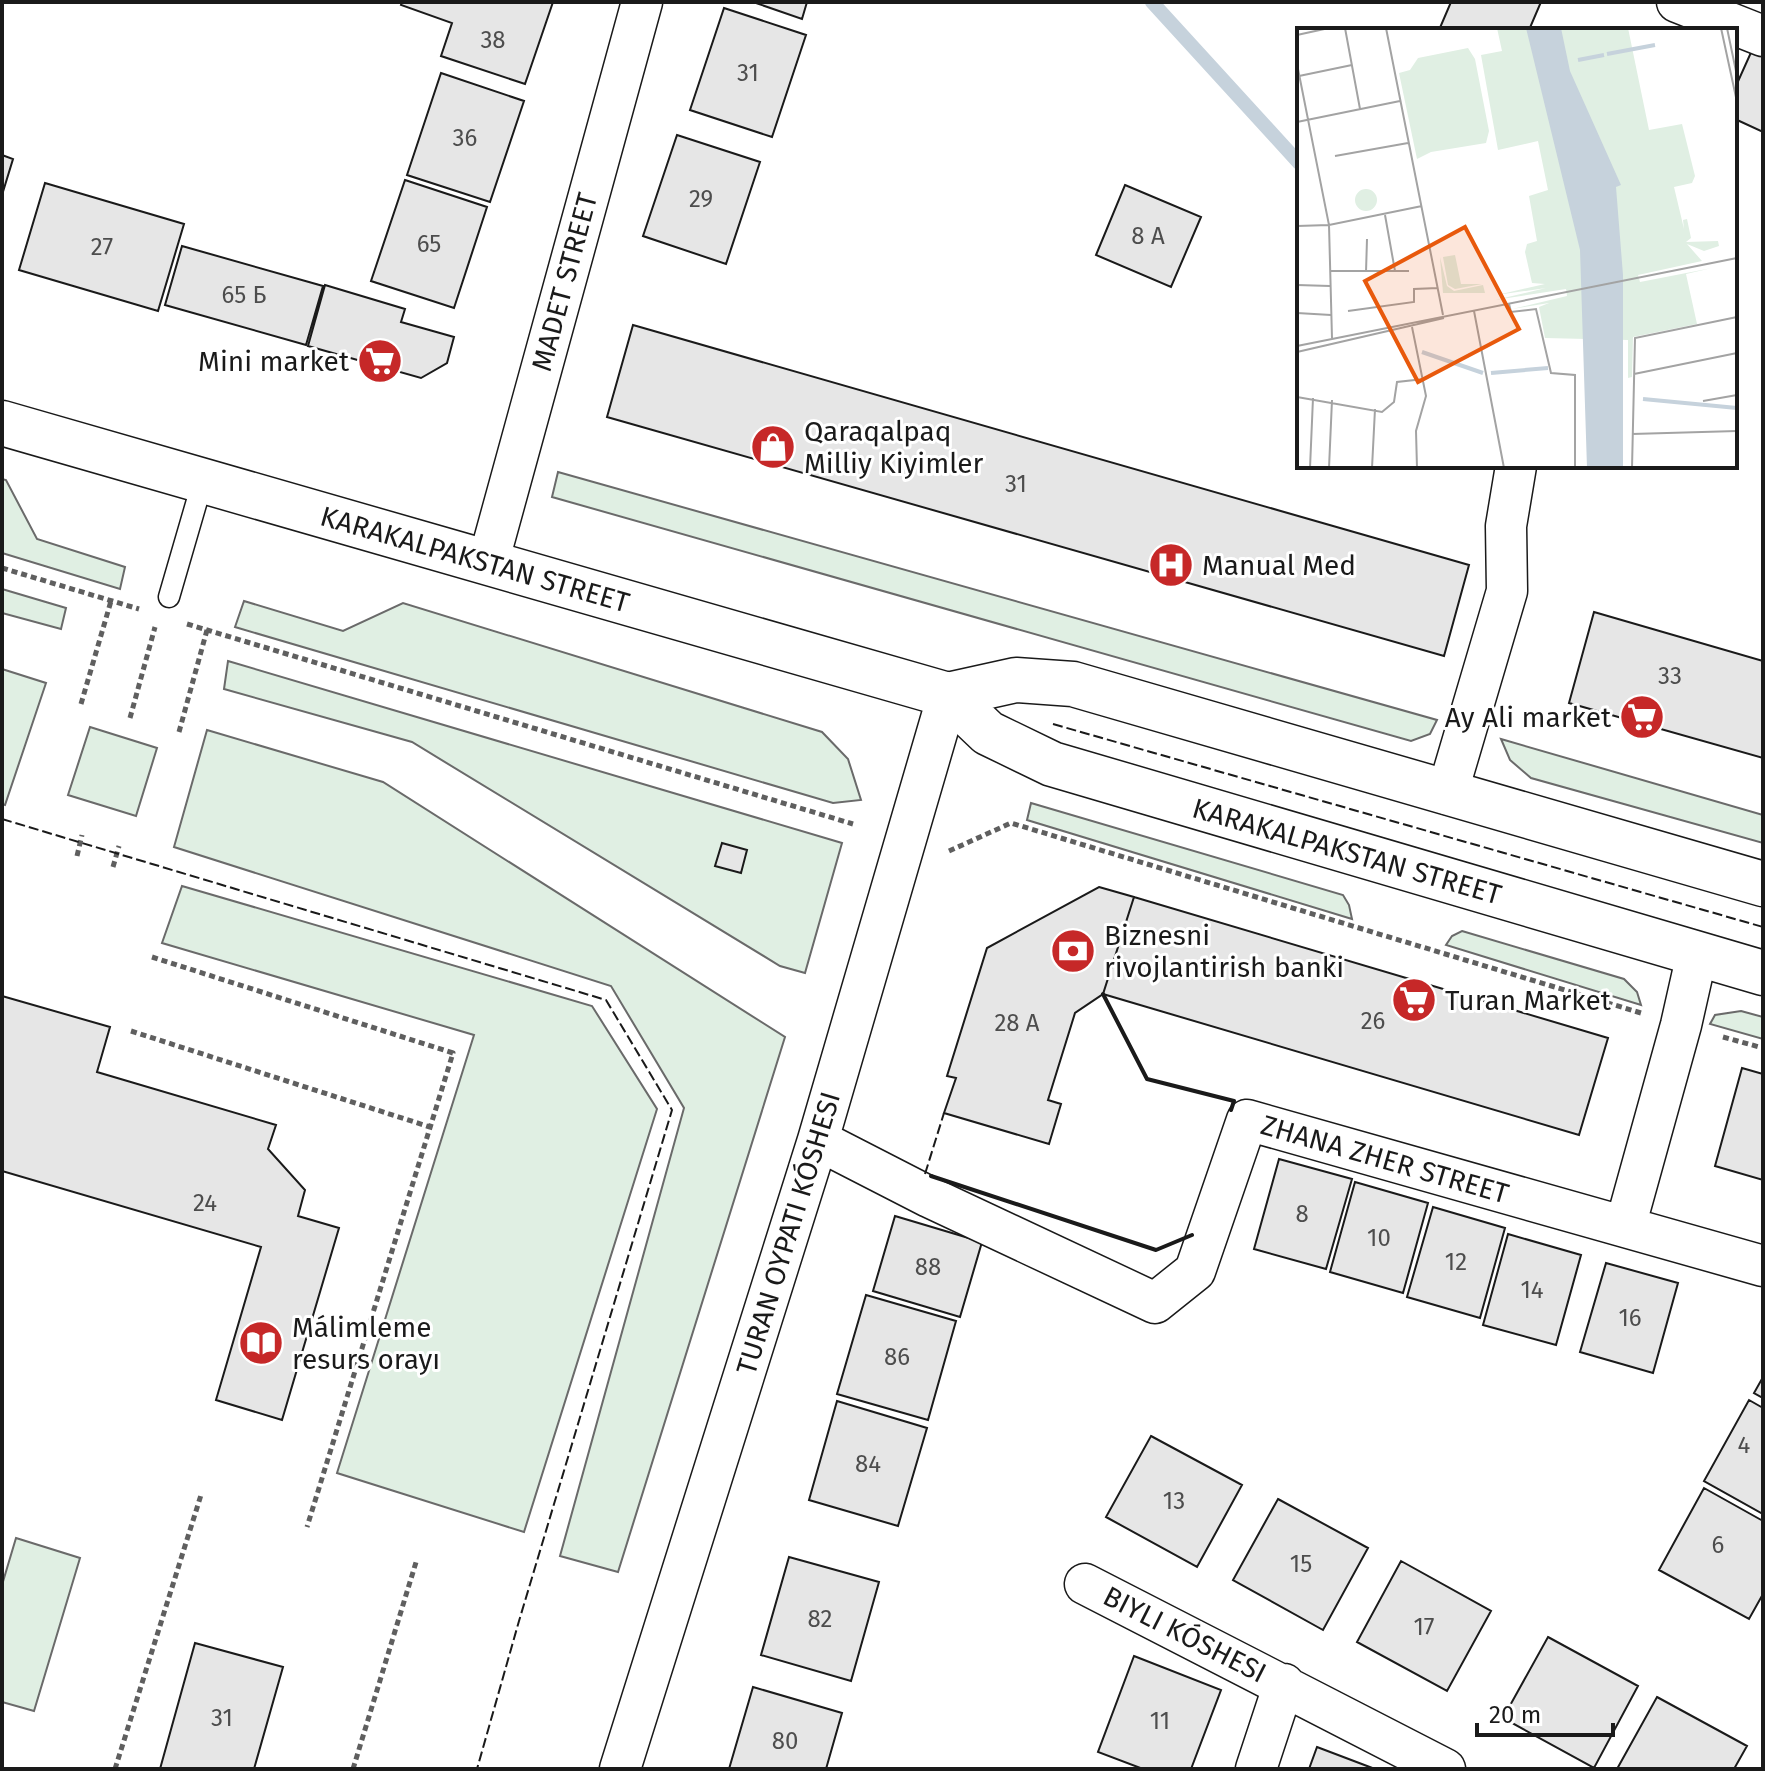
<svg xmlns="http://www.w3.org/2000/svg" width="1765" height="1771" viewBox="0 0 1765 1771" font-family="'Fira Sans',sans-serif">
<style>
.green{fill:#e0efe3;stroke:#6a6a6a;stroke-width:2}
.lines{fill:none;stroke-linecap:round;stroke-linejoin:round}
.stream{stroke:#c6d2dc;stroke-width:14}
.building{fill:#e6e6e6;stroke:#1a1a1a;stroke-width:2}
.service-casing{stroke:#1a1a1a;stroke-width:23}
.minor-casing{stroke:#1a1a1a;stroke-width:43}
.primary-casing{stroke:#1a1a1a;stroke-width:47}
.path{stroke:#5f5f5f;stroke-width:5;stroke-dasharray:6 4;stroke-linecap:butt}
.service{stroke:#fff;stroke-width:20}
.minor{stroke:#fff;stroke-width:40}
.primary{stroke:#fff;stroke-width:44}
.fence{stroke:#1a1a1a;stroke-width:2;stroke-dasharray:10 4;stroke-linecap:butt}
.wall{stroke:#1a1a1a;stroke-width:4}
.labels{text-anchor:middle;stroke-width:6;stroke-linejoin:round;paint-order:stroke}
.number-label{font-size:24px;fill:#4d4d4d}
.street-label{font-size:28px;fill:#1a1a1a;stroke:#fff}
.poi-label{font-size:28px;fill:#1a1a1a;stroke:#fff;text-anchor:start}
.inset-river{fill:none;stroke:#c6d2dc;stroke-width:4}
.inset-road{fill:none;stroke:#a3a3a3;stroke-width:2}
.view{fill:#e8590c;fill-opacity:0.15;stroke:#e8590c;stroke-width:4}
.inset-edge{fill:none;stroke:#1a1a1a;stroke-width:4}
</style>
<rect width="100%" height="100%" fill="#fff"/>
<!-- green -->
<path class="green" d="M 558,472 L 1437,720 L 1430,734 L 1411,741 L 552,497 Z
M 2,479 L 6,480 L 37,539 L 125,567 L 120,589 L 2,553 Z
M 2,589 L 66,608 L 61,629 L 2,613 Z
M 244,601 L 343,631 L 403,603 L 822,732 L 848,759 L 861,800 L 833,803 L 235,627 Z
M 228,661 L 842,843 L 805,973 L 780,966 L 412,742 L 224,689 Z
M 2,669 L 46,683 L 5,805 L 2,804 Z
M 90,727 L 157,748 L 136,816 L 68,795 Z
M 207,730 L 383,782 L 785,1037 L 618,1572 L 560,1556 L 684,1108 L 611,986 L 174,847 Z
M 1501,739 L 1763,815 L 1763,843 L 1531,778 L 1510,760 Z
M 1031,803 L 1343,895 L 1349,905 L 1352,919 L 1027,820 Z
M 182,886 L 592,1006 L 657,1109 L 524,1532 L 337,1473 L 474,1035 L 162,943 Z
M 1462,931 L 1624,979 L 1637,992 L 1641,1005 L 1446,945 L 1452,936 Z
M 1741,1011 L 1763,1017 L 1763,1039 L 1710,1024 L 1715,1015 Z
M 16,1538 L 80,1558 L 34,1711 L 2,1702 L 2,1585 Z"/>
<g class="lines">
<!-- stream -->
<path class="stream" d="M 1152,2 L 1299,163"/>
</g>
<!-- building -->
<path class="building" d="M 402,2 L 553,2 L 525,84 L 441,56 L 452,23 L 401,5 Z
M 753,2 L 807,2 L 802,19 Z
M 1451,2 L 1541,2 L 1529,30 L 1439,30 Z
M 724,8 L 806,35 L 772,137 L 690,110 Z
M 1753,48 L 1763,52 L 1763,132 L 1735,119 L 1735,88 Z
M 441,73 L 524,101 L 490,202 L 407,175 Z
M 677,135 L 760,162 L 726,264 L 643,236 Z
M 2,155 L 13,159 L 2,195 Z
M 405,180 L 487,207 L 454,308 L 371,281 Z
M 45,183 L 184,224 L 158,311 L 19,270 Z
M 1125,185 L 1201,217 L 1171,287 L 1096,255 Z
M 182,246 L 323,286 L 306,345 L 165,305 Z
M 325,285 L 405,309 L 401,322 L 454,337 L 447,363 L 421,378 L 308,346 Z
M 633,325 L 1469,565 L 1444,656 L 607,417 Z
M 1594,612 L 1763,661 L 1763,758 L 1569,703 Z
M 722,843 L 747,850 L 741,873 L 715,866 Z
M 1099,887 L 1134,897 L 1103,994 L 1075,1013 L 1048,1100 L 1061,1104 L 1049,1144 L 944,1113 L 956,1078 L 947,1076 L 987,948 Z
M 1134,897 L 1608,1038 L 1579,1135 L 1103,994 Z
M 2,996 L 110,1027 L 97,1072 L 276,1125 L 268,1149 L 305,1190 L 298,1216 L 339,1228 L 282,1420 L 216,1400 L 261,1247 L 2,1171 Z
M 1742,1068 L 1763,1074 L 1763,1180 L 1715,1166 Z
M 1279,1159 L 1352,1179 L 1326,1269 L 1254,1249 Z
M 1355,1182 L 1428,1203 L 1403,1293 L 1330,1272 Z
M 1433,1207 L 1505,1228 L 1480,1318 L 1407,1297 Z
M 895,1216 L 982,1242 L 960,1317 L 873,1291 Z
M 1508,1234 L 1581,1255 L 1556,1345 L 1483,1325 Z
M 1606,1263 L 1678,1283 L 1653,1373 L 1580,1352 Z
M 866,1295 L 956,1321 L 928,1420 L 837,1394 Z
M 1763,1377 L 1763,1398 L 1754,1393 Z
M 1749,1400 L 1763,1408 L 1763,1514 L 1704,1481 Z
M 837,1401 L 927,1428 L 898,1526 L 809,1500 Z
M 1151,1436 L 1242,1485 L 1197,1567 L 1106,1517 Z
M 1704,1488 L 1763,1521 L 1763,1594 L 1749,1619 L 1659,1570 Z
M 1278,1499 L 1368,1548 L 1323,1630 L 1233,1580 Z
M 789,1557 L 879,1582 L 851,1681 L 761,1655 Z
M 1401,1561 L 1491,1611 L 1447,1691 L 1357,1642 Z
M 1548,1637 L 1638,1686 L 1594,1768 L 1503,1718 Z
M 195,1643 L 283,1667 L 254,1769 L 160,1769 Z
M 1134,1656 L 1221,1690 L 1191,1769 L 1143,1769 L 1098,1752 Z
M 753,1687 L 842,1713 L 826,1769 L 729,1769 Z
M 1657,1697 L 1747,1746 L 1734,1769 L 1617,1769 Z
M 1317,1747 L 1375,1769 L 1309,1769 Z"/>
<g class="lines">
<!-- service casing -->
<g class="service-casing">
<path id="service" d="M 169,597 L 203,480"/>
</g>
<!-- minor casing -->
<g class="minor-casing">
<path id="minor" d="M 1677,2 L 1763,36
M 488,563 L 642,2
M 1447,794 L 1507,591 L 1506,526 L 1516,466
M 818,1140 L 929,1197 L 1155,1303 L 1195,1271 L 1247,1120 L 1763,1266
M 1625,1227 L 1681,1025 L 1697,954
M 1085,1584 L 1445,1769
M 620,1769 L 818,1140 L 948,695
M 1256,1769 L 1284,1684"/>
</g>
<!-- primary casing -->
<g class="primary-casing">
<path id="primary" d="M 2,423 L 948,695 L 988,733 L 1052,764 L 1763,973
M 948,695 L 1016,680 L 1073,684 L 1763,884"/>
</g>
<!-- path -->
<path class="path" d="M 2,568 L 139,609
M 187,624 L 853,824
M 81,704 L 111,601
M 130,718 L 155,627
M 179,732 L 207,630
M 949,851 L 1011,823 L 1641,1013
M 77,856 L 82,835
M 113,867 L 119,846
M 152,957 L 453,1053 L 307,1527
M 131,1031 L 430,1127
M 1723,1037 L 1763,1048
M 115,1769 L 201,1495
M 353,1769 L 417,1559"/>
<!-- service -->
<use href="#service" class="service"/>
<!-- minor -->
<use href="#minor" class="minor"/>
<!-- primary -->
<use href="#primary" class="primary"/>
<!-- fence -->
<path class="fence" d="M 1053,724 L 1763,927
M 2,819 L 606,1000 L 672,1110 L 519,1621 L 477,1769
M 925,1174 L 944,1113"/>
<!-- wall -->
<path class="wall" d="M 1103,994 L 1147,1079 L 1234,1101 L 1231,1110
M 931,1176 L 1156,1250 L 1192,1235"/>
</g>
<!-- icons -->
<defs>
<g id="supermarket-disc" transform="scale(2.3)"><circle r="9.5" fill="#c62828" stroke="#fff"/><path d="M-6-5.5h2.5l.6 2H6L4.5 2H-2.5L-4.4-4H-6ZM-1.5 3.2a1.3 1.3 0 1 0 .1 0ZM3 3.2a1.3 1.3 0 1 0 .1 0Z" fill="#fff"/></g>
<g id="shop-disc" transform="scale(2.3)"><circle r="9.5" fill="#c62828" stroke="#fff"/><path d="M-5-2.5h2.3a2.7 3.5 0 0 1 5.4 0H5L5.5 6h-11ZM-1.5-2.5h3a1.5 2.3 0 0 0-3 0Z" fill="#fff"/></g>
<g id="hospital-disc" transform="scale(2.3)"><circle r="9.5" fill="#c62828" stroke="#fff"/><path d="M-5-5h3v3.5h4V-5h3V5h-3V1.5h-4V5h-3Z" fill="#fff"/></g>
<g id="bank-disc" transform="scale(2.3)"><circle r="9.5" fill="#c62828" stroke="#fff"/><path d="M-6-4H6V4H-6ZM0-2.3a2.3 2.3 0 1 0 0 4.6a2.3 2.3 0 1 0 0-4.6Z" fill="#fff"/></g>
<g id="library-disc" transform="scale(2.3)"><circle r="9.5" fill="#c62828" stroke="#fff"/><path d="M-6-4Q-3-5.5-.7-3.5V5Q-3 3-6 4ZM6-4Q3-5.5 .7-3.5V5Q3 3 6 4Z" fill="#fff"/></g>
</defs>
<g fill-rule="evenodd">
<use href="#supermarket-disc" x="380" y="361"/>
<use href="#shop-disc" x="773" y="447"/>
<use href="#hospital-disc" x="1171" y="565"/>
<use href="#supermarket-disc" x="1642" y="717"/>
<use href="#bank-disc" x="1073" y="951"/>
<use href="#supermarket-disc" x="1414" y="1000"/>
<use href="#library-disc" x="261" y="1343"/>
</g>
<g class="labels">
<!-- number labels -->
<g class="number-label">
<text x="493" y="48">38</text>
<text x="748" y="81">31</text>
<text x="465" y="146">36</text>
<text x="701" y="207">29</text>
<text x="1148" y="244">8 А</text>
<text x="429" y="252">65</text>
<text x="102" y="255">27</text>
<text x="244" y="303">65 Б</text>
<text x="1016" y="492">31</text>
<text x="1670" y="684">33</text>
<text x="1373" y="1029">26</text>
<text x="1017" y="1031">28 А</text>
<text x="205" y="1211">24</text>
<text x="1302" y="1222">8</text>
<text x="1379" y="1246">10</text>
<text x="1456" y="1270">12</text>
<text x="928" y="1275">88</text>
<text x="1532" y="1298">14</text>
<text x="1630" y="1326">16</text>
<text x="897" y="1365">86</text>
<text x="1744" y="1453">4</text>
<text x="868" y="1472">84</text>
<text x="1174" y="1509">13</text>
<text x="1718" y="1553">6</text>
<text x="1301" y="1572">15</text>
<text x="820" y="1627">82</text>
<text x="1424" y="1635">17</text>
<text x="222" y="1726">31</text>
<text x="1160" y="1729">11</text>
<text x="785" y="1749">80</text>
</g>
<!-- street labels -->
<g class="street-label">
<text transform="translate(564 282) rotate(-75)" y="10">MADET STREET</text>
<text transform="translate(475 559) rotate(16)" y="10">KARAKALPAKSTAN STREET</text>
<text transform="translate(1347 851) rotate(16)" y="10">KARAKALPAKSTAN STREET</text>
<text transform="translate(1385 1159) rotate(16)" y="10">ZHANA ZHER STREET</text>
<text transform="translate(788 1233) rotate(-73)" y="10">TURAN OYPATI KÓSHESI</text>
<text transform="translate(1185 1634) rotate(27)" y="10">BIYLI KÓSHESI</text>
</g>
<!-- poi labels -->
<g class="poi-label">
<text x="349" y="371" text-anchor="end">Mini market</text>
<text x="804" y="441">Qaraqalpaq<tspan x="804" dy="32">Milliy Kiyimler</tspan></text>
<text x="1202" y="575">Manual Med</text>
<text x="1611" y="727" text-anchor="end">Ay Ali market</text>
<text x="1104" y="945">Biznesni<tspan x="1104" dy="32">rivojlantirish banki</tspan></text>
<text x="1445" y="1010">Turan Market</text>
<text x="292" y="1337">Málimleme<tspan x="292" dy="32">resurs orayı</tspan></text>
</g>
</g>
<!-- overview -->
<g transform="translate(1297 28)">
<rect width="440" height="440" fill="#fff"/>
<path d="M 200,0 L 331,0 L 352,102 L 385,96 L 398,148 L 395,155 L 377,159 L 387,201 L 386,192 L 390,191 L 394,210 L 389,214 L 421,213 L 422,218 L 407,223 L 390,216 L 405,233 L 341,247 L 343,254 L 415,240 L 389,246 L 400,296 L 336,309 L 335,349 L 331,350 L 331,312 L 248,310 L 242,279 L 252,275 L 215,281 L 270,268 L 269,261 L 198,272 L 249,260 L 200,267 L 248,256 L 235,255 L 228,224 L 230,216 L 240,213 L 232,168 L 251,162 L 241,113 L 201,122 L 184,27 L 205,23 ZM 171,20 L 178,31 L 192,103 L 189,115 L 134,124 L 120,131 L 102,45 L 113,42 L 121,30 ZM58 172a11 11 0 1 1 22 0a11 11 0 1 1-22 0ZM 158,227 L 164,256 L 185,256 L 158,261 L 151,257 L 146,229 ZM 143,229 L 150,258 L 157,263 L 186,257 L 188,265 L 146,265 Z" fill="#e0efe3"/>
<path d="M 229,0 L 264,0 L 273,43 L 324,157 L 319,159 L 326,247 L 326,440 L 290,440 L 283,222 Z" fill="#c6d2dc"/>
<path class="inset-river" d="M 310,26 L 358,17M 281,32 L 307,27M 125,324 L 186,345M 194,345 L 251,340M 346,371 L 440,380"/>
<path class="inset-road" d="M 48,0 L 63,81M 89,0 L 146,287M 424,0 L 440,74M 430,0 L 440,48M 0,7 L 32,0M 0,36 L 32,197 L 35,310M 2,48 L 55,37M 0,94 L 103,73M 38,128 L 111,115M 88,187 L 98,243M 0,198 L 32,197 L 125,178M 33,243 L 112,243M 69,244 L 70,211M 0,257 L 33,258M 212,276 L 214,284 L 239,281 L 254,345 L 278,347 L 278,440M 51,283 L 117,274 L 117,261 L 141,260M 177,283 L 207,440M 0,285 L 34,287M 115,299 L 129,368 L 119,403 L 120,440M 0,318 L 440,230M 0,324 L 147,290M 337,346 L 440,325M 0,369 L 85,384 L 97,374 L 100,354 L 127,351M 406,373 L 440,367M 335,406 L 440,403M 13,440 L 16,370M 32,440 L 35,372M 75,440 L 78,381M 335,440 L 338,310 L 440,289"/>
<path class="view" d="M 168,199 L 222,301 L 121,354 L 68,253 Z"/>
<rect width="440" height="440" class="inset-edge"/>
</g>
<!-- border -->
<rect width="1765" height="1771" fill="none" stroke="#1a1a1a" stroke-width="8"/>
<!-- scale -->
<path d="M1477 1723v12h136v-12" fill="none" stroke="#1a1a1a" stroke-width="4"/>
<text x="1489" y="1723" font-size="24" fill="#1a1a1a" stroke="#ffffff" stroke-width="6" paint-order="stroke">20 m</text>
</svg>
